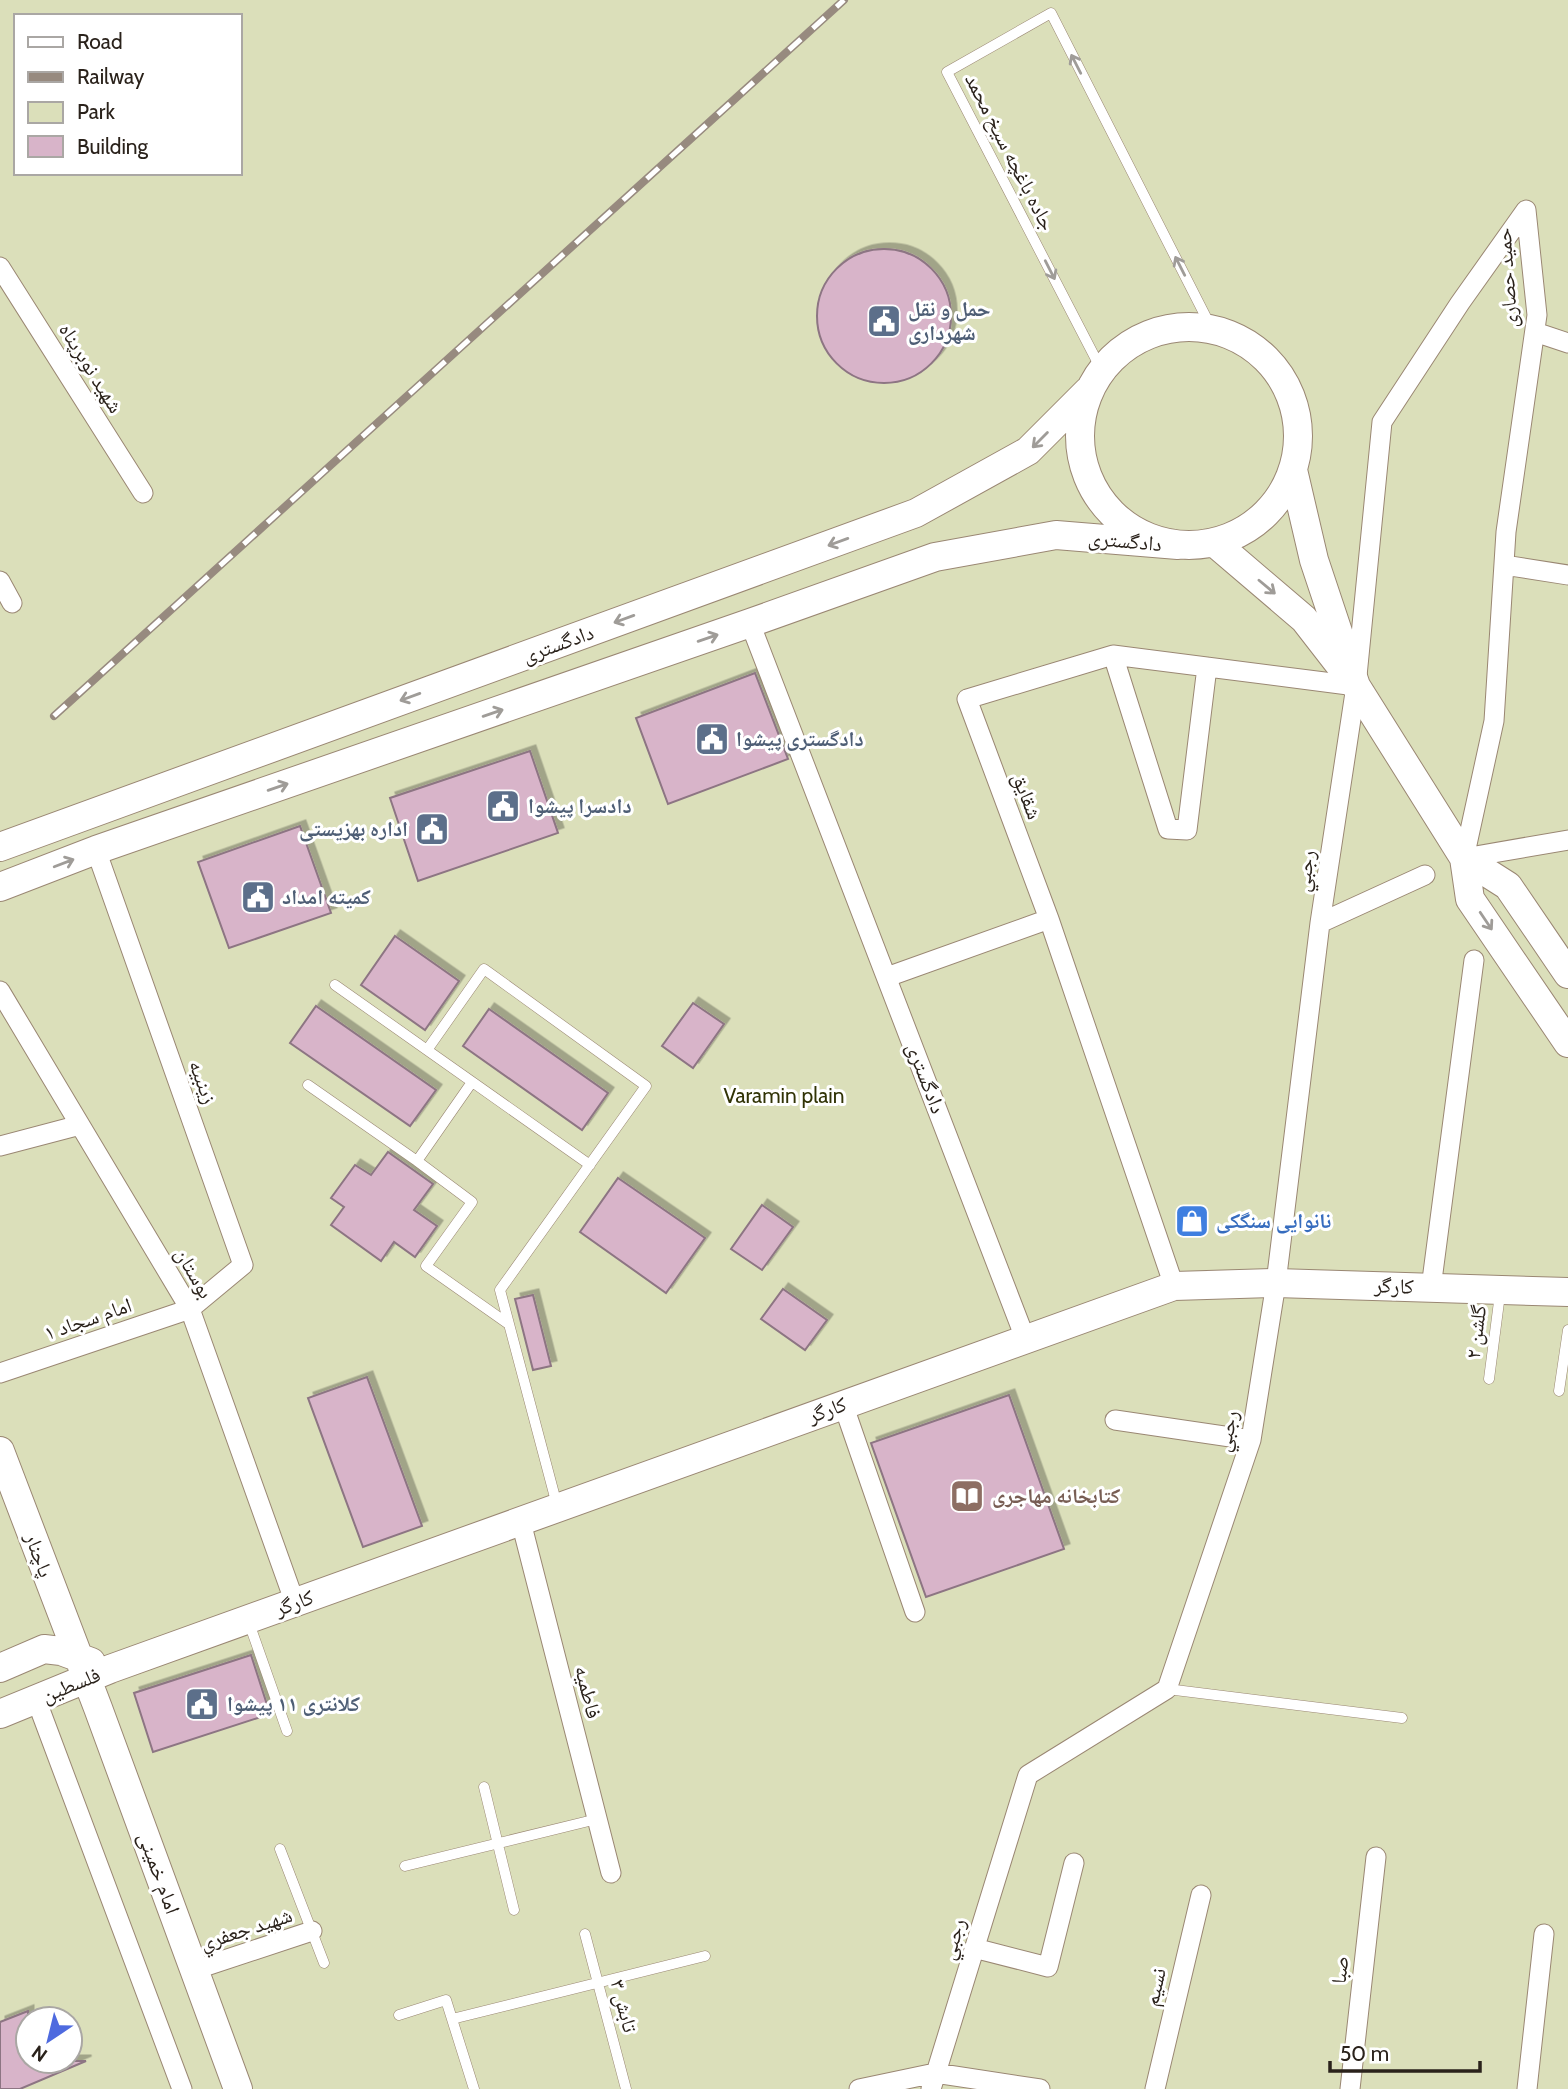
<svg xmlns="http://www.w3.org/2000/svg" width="1568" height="2089" viewBox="0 0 1568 2089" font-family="Cabin,'Noto Naskh Arabic',sans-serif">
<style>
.green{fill:#dbdfba;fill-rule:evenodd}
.building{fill:#d8b4c9;stroke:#8d7583;stroke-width:2;filter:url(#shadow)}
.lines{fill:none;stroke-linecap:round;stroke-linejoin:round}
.lane-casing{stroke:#9a8773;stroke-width:11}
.street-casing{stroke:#9a8773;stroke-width:21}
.secondary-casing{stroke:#9a8773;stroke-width:30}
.lane{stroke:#fff;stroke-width:10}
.street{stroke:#fff;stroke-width:19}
.secondary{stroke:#fff;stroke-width:28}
.rail-casing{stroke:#978a7f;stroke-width:8}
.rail{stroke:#fff;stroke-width:5;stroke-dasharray:16;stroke-linecap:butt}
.oneway{stroke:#9f9c98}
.labels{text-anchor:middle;stroke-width:6;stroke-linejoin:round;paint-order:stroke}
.street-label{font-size:21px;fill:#2a221b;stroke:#fff}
.service-label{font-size:21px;font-weight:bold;fill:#4e5e75;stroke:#fff;text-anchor:start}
.park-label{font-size:21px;fill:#313306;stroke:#fff}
.shop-label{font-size:21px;font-weight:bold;fill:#366cbe;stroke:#fff;text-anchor:start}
.education-label{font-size:21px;font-weight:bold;fill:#785e54;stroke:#fff;text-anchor:start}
</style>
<defs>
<filter id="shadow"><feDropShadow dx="5.5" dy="-5.5" stdDeviation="0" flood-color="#0004"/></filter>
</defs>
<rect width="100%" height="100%" fill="#feeddd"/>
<!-- green -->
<path class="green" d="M 0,0 L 1568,0 L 1568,2089 L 0,2089 ZM 16,16 L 240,16 L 240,173 L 16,173 ZM 28,2019 L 70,2019 L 70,2061 L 28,2061 Z"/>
<!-- building -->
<path class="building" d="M817 316a67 67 0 1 1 134 0a67 67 0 1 1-134 0Z
M 755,673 L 788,759 L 668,804 L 636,718 Z
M 530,751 L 558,833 L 418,881 L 390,798 Z
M 300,826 L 331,913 L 229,948 L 198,862 Z
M 395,936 L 459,981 L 425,1030 L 361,985 Z
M 693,1003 L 724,1024 L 693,1068 L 662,1046 Z
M 316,1006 L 436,1090 L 410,1126 L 290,1043 Z
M 489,1009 L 608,1093 L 582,1130 L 463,1046 Z
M 388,1152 L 433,1184 L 414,1210 L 437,1226 L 415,1257 L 394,1242 L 381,1261 L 331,1225 L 344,1207 L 331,1198 L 355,1165 L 371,1175 Z
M 618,1178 L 705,1238 L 666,1293 L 580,1232 Z
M 762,1205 L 793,1227 L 762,1270 L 731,1249 Z
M 783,1289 L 827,1320 L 805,1350 L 761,1319 Z
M 533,1295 L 551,1366 L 533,1370 L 515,1299 Z
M 367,1377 L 422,1526 L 363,1547 L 308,1398 Z
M 1009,1395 L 1064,1549 L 926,1597 L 871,1443 Z
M 251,1655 L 270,1714 L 153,1752 L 134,1693 Z
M 28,2011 L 28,2061 L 86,2061 L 20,2089 L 0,2089 L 0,2022 Z"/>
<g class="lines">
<!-- lane casing -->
<g class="lane-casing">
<path id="lane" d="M 1101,369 L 947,72 L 1051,13 L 1211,327
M 335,985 L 427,1050 L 484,969 L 646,1086 L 500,1290 L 557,1505
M 427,1050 L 590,1165
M 308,1085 L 417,1161 L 472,1082
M 417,1161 L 472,1202 L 426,1266 L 507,1323
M 1489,1379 L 1500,1294
M 1559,1391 L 1568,1330
M 248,1620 L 287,1731
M 1167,1689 L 1402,1718
M 484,1787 L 514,1910
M 280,1849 L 324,1963
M 405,1866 L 597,1819
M 585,1934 L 626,2089
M 399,2015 L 446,2000 L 474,2089
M 452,2019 L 705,1956"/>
</g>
<!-- street casing -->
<g class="street-casing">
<path id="street" d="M 0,267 L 143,493
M 1535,332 L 1568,343
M 1504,565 L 1568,575
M 0,581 L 12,603
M 750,623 L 1025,1338
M 1113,655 L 1168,829 L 1187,830 L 1207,667
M 1320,923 L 1425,875
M 887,977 L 1049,919
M 0,991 L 190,1309 L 295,1603
M 0,1146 L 80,1125
M 1174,1286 L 1049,919 L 967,699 L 1113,655 L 1356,686
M 1431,1288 L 1474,960
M 0,1373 L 190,1309 L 243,1265 L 96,850
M 843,1404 L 915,1612
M 1115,1420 L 1251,1440
M 521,1522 L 611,1873
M 36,1699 L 182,2089
M 974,1948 L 1048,1967 L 1074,1863
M 194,1970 L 312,1931
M 859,2089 L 935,2073 L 1040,2089
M 931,2089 L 1028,1775 L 1167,1689 L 1251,1440 L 1276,1283 L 1320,923 L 1356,686 L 1382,422 L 1460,303 L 1526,210 L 1537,315 L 1506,532 L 1494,721 L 1464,858 L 1568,840
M 1155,2089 L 1201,1895
M 1350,2089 L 1376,1857
M 1527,2089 L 1544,1934"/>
</g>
<!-- secondary casing -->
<g class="secondary-casing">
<path id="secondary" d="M1080 436a109 109 0 1 1 218 0a109 109 0 1 1-218 0Z
M 1215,543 L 1304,619 L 1356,686 L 1314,560 L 1293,470
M 1356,686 L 1464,858 L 1470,899 L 1568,1043
M 0,847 L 916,513 L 1028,451 L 1088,391
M 1464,858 L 1508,886 L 1568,974
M 0,887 L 96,850 L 750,623 L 935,557 L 1056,535 L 1178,545
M 0,1451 L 98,1708 L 238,2089
M 0,1668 L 44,1649 L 61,1651 L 91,1662
M 0,1714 L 110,1669 L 1174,1286 L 1276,1283 L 1568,1292"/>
</g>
<!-- lane -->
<use href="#lane" class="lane"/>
<!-- street -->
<use href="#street" class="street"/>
<!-- secondary -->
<use href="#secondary" class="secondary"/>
<!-- rail casing -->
<g class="rail-casing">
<path id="rail" d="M 54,716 L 844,0"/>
</g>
<!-- rail -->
<use href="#rail" class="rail"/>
</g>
<!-- one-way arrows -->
<defs><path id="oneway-shaft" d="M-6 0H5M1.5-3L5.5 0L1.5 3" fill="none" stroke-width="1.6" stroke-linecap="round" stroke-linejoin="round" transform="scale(1.75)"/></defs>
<g class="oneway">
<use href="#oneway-shaft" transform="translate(1076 64) rotate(-117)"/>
<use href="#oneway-shaft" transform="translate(1180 266) rotate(-117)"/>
<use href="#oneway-shaft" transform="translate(1050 270) rotate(63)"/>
<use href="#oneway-shaft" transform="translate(1040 440) rotate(135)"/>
<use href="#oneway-shaft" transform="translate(838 542) rotate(160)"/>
<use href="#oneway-shaft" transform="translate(1267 587) rotate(40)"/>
<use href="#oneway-shaft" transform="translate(624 619) rotate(160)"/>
<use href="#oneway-shaft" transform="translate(708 638) rotate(-19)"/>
<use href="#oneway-shaft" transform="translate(410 697) rotate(160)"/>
<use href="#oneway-shaft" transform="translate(493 713) rotate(-19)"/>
<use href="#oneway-shaft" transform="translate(278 787) rotate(-19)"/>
<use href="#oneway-shaft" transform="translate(64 863) rotate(-21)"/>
<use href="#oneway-shaft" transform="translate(1486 921) rotate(56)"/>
</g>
<!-- icons -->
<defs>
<g id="civic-square" transform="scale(1.75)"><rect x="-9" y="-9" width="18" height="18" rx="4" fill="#5c6f8a" stroke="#fff"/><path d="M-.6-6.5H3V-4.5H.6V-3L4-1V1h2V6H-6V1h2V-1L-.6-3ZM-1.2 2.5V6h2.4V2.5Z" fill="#fff"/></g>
<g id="shop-square" transform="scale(1.75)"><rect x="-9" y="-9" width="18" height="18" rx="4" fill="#3f7fe0" stroke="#fff"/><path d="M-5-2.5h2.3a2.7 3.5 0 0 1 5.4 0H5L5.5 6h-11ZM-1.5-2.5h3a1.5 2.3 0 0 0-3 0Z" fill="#fff"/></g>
<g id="library-square" transform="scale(1.75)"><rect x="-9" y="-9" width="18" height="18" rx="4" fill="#8d6e63" stroke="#fff"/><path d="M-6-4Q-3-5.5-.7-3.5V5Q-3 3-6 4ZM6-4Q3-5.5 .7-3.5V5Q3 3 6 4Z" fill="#fff"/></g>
</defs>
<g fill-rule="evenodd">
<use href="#civic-square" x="884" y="321"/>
<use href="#civic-square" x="712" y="739"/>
<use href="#civic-square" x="503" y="806"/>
<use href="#civic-square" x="432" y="829"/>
<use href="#civic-square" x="258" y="897"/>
<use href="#shop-square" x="1192" y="1221"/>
<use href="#library-square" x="967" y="1496"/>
<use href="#civic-square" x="202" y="1704"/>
</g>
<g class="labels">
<!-- street labels -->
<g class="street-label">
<text transform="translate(1010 152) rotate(63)" y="7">جاده باغچه سیخ محمد</text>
<text transform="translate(1507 278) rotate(-94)" y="7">حمید حصاری</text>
<text transform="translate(91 368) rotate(58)" y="7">شهید نوبرپناه</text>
<text transform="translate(1125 541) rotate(5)" y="7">دادگستری</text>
<text transform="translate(558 644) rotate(-20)" y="7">دادگستری</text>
<text transform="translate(1027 796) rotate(69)" y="7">شقايق</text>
<text transform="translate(1305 871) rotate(-81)" y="7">رجبي</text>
<text transform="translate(926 1078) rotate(69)" y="7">دادگستری</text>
<text transform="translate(203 1082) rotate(70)" y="7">زينبيه</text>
<text transform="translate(194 1273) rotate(60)" y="7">بوستان</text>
<text transform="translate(1394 1286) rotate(2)" y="7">کارگر</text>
<text transform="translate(88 1319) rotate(-19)" y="7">امام سجاد ۱</text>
<text transform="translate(1476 1332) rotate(-83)" y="7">گلشن ۲</text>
<text transform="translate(827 1410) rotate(-20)" y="7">کارگر</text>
<text transform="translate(1227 1431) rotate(-77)" y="7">رجبي</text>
<text transform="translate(39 1555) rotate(70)" y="7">پاچنار</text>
<text transform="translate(294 1603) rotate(-20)" y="7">کارگر</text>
<text transform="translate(71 1685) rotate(-22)" y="7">فلسطین</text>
<text transform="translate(588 1692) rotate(76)" y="7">فاطميه</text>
<text transform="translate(159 1873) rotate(70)" y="7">امام خمینی</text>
<text transform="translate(246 1929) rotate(-18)" y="7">شهيد جعفري</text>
<text transform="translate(953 1939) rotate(-73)" y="7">رجبي</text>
<text transform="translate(1340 1970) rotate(-84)" y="7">صبا</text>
<text transform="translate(1155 1987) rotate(-77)" y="7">نسيم</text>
<text transform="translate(624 2006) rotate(75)" y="7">تابش ۳</text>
</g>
<!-- service labels -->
<g class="service-label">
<text x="908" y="316">حمل و نقل<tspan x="908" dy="24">شهرداری</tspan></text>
<text x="736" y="746">دادگستری پیشوا</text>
<text x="528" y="813">دادسرا پیشوا</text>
<text x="408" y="836" text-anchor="end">اداره بهزیستی</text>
<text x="282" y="904">کمیته امداد</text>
<text x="227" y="1711">کلانتری ۱۱ پیشوا</text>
</g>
<!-- park labels -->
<g class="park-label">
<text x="784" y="1103">Varamin plain</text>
</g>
<!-- shop labels -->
<g class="shop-label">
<text x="1216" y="1228">نانوایی سنگکی</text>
</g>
<!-- education labels -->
<g class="education-label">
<text x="992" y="1503">کتابخانه مهاجری</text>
</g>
</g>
<!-- legend -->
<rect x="14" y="14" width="228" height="161" fill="#ffffff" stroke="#aaa7a4" stroke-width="2"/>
<rect x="28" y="37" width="35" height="10" fill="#ffffff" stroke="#aaa7a4" stroke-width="2"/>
<text x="77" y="49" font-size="21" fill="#2a221b">Road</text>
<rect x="28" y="72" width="35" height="10" fill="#978a7f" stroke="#aaa7a4" stroke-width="2"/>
<text x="77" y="84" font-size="21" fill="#2a221b">Railway</text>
<rect x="28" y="102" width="35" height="21" fill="#dbdfba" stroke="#aaa7a4" stroke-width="2"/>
<text x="77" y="119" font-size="21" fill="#2a221b">Park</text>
<rect x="28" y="136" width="35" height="21" fill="#d8b4c9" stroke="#aaa7a4" stroke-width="2"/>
<text x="77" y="154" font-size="21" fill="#2a221b">Building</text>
<!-- north arrow -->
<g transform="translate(49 2040) rotate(215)"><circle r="33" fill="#ffffff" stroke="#aaa7a4" stroke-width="2"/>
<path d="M0-5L12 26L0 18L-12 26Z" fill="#4e6adf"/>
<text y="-10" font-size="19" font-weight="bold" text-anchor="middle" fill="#2a221b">N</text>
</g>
<!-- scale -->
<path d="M1330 2061v10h150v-10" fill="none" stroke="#2a221b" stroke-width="3.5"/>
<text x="1340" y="2061" font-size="21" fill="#2a221b" stroke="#ffffff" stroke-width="5" paint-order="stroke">50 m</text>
</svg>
